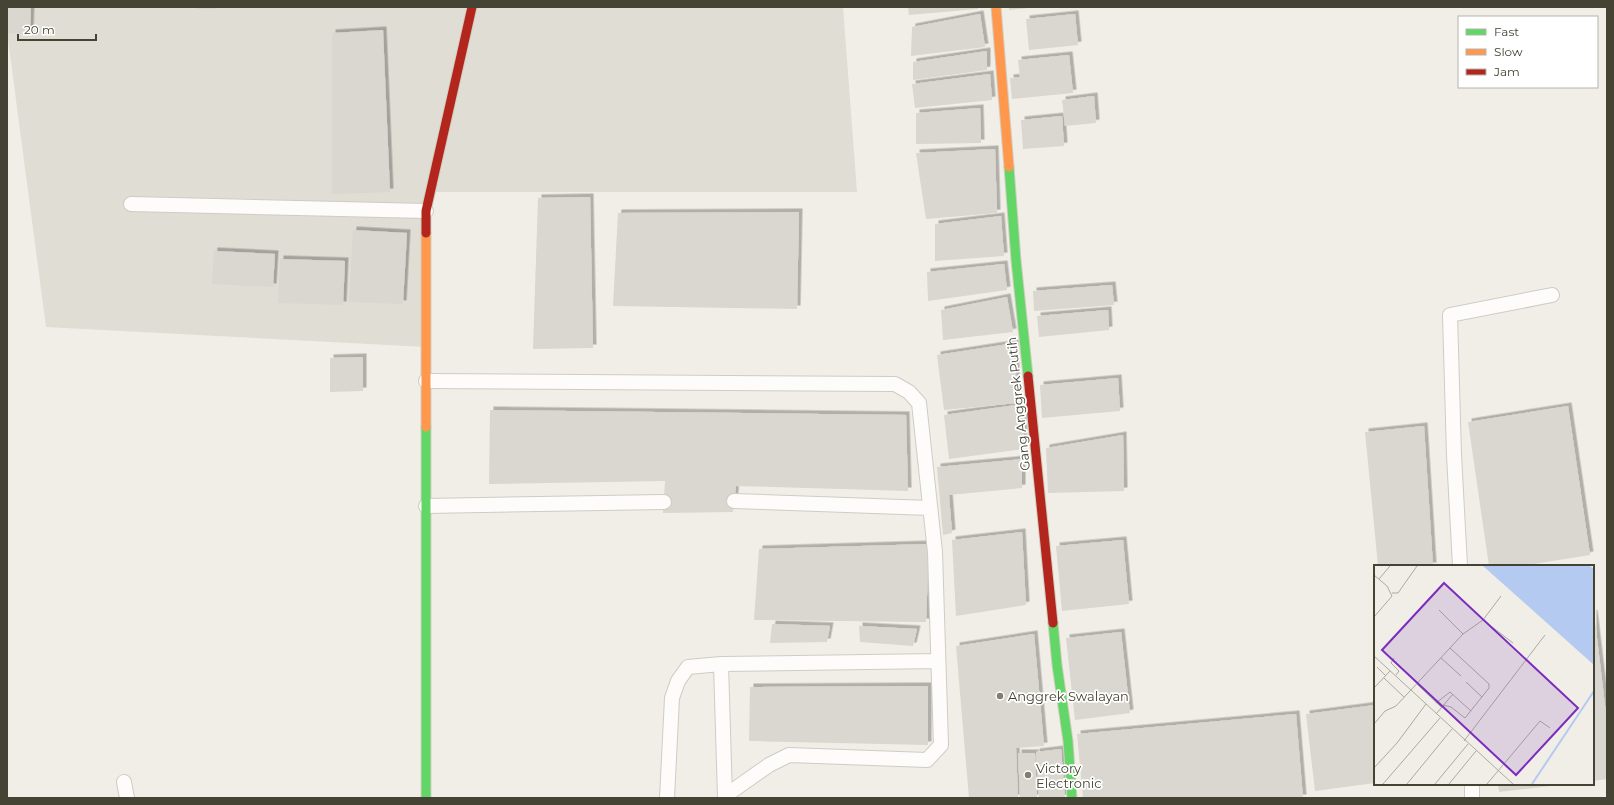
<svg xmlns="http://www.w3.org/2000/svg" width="1614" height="805" viewBox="0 0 1614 805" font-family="Montserrat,sans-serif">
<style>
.industrial{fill:#e0ddd4}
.building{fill:#d9d7cf;filter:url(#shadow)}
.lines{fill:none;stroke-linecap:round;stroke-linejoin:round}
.lane-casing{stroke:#ceccc4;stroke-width:16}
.fast-casing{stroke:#d0cfbf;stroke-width:11}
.slow-casing{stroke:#d0cfbf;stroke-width:11}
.jam-casing{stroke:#d0cfbf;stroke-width:11}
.lane{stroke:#fdfcfb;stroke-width:14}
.fast{stroke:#63d668;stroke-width:9}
.slow{stroke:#ff974d;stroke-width:9}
.jam{stroke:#b3261e;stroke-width:9}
.poi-dot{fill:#817f72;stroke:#fff;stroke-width:1.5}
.labels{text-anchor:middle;stroke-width:3.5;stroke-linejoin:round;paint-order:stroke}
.street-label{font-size:13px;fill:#454333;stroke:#fff}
.poi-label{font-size:13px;fill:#454333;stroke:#fff;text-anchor:start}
.inset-river{fill:none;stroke:#b4caf0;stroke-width:2}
.inset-road{fill:none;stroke:#acaa9e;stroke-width:1}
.view{fill:#7b2cbf;fill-opacity:0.15;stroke:#7b2cbf;stroke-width:2}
.inset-edge{fill:none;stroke:#454333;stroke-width:2}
</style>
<defs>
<filter id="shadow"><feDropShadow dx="3.5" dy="-3.5" stdDeviation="0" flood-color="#0004"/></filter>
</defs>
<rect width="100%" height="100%" fill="#f0eee6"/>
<!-- industrial -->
<path class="industrial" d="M 7,7 L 843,7 L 857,192 L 430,192 L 426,347 L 46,327 L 7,32 Z"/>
<!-- building -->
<path class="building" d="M 7,7 L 31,7 L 30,34 L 7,33 Z
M 196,7 L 216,7 L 216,9 L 196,9 Z
M 908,7 L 978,7 L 978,9 L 909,15 Z
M 1009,7 L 1029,7 L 1029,8 L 1009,10 Z
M 980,14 L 985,47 L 911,56 L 912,27 Z
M 1075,14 L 1078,45 L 1029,50 L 1026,19 Z
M 383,30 L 390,192 L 332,194 L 332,33 Z
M 987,51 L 987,70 L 913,80 L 913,62 Z
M 1069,55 L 1073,93 L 1012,99 L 1010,78 L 1020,77 L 1018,60 Z
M 990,74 L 992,100 L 915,108 L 912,84 Z
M 1094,96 L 1096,123 L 1065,126 L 1062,100 Z
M 980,108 L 981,143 L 916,144 L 916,113 Z
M 1062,116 L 1064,146 L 1023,149 L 1021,120 Z
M 995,149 L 997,213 L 926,219 L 916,153 Z
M 590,197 L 593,348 L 533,349 L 538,198 Z
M 799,212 L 797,309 L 613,306 L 618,213 Z
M 1001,216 L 1004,256 L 935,261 L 935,224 Z
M 353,230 L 407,233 L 403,304 L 349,302 Z
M 214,251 L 275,254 L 273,287 L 212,284 Z
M 280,259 L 345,261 L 343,305 L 278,303 Z
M 1004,264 L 1007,290 L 928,301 L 927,272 Z
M 1112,285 L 1114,305 L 1034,311 L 1033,291 Z
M 1007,297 L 1013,332 L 943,340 L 941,310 Z
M 1108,310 L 1109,330 L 1039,337 L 1037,316 Z
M 1015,343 L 1017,403 L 944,410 L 937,355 Z
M 363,357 L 363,391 L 330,392 L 330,358 Z
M 1118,378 L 1120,411 L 1042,418 L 1040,385 Z
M 1023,404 L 1024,449 L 949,459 L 944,415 Z
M 1568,406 L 1590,555 L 1521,566 L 1489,566 L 1468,422 Z
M 490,410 L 906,415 L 908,491 L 736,486 L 733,512 L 663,513 L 665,481 L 489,484 Z
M 1424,426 L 1433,566 L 1378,566 L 1365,432 Z
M 1123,435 L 1124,491 L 1048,493 L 1046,448 Z
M 1022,459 L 1022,488 L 949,495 L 952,533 L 943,535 L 937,467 Z
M 1022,532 L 1026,605 L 956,616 L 952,540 Z
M 1123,540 L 1129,604 L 1062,611 L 1056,546 Z
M 929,544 L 926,622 L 754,620 L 759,549 Z
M 1594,613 L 1607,722 L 1607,779 L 1593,781 L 1593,614 Z
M 772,624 L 830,626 L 827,642 L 770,643 Z
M 859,626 L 917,629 L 913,646 L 860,642 Z
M 1121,632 L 1130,713 L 1075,720 L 1066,638 Z
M 1034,634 L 1044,746 L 1016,748 L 1018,798 L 969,798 L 956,646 Z
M 928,686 L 928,745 L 749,741 L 750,687 Z
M 1375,705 L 1375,783 L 1315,791 L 1306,714 Z
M 1296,714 L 1303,798 L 1083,798 L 1077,734 Z
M 1061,749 L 1065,798 L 1039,798 L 1036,752 Z
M 1018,753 L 1035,753 L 1037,798 L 1020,798 Z
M 1498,784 L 1558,784 L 1558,785 L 1499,792 Z"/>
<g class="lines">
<!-- lane casing -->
<g class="lane-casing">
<path id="lane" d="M 131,204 L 426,211
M 426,381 L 895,384 L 909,392 L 919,403 L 935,552 L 941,745 L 927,760 L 789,755 L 769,765 L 725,796
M 734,501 L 930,508
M 426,506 L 664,502
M 1460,566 L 1454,455 L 1450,315 L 1552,295
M 721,664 L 725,798
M 124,782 L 127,798
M 1472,784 L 1472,798
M 667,798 L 672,698 L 678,681 L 688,667 L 721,664 L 938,661"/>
</g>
<!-- fast casing -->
<g class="fast-casing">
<path id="fast" d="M 1009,167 L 1016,260 L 1028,376
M 426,427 L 426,798
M 1053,623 L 1057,665 L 1068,741 L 1072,798"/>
</g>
<!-- slow casing -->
<g class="slow-casing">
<path id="slow" d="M 996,7 L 1009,167
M 426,233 L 426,427"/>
</g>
<!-- jam casing -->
<g class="jam-casing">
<path id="jam" d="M 426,233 L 426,211 L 472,7
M 1028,376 L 1053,623"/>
</g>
<!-- lane -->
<use href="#lane" class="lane"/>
<!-- fast -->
<use href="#fast" class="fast"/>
<!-- slow -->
<use href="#slow" class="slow"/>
<!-- jam -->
<use href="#jam" class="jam"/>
</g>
<!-- markers -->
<g class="poi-dot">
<circle cx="1000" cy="696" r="4"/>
<circle cx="1028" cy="775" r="4"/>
</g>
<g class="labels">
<!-- street labels -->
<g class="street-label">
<text transform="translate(1018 404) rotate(-96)" y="5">Gang Anggrek Putih</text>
</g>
<!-- poi labels -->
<g class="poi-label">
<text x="1008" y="701">Anggrek Swalayan</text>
<text x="1036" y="773">Victory<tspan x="1036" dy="15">Electronic</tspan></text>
</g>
</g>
<!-- overview -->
<g transform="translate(1374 565)">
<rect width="220" height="220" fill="#f0eee6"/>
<path d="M 109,1 L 216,1 L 220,4 L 220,100 Z" fill="#b4caf0"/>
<path class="inset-river" d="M 158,219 L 220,126"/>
<path class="inset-road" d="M 0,10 L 13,21 L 18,31 L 0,52M 5,14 L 16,1M 18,28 L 24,28 L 43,1M 65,45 L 89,69M 109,55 L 139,78M 0,91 L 139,219M 20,93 L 17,98 L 25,106 L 22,110M 67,93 L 87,111M 3,102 L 12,111M 10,113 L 30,132M 92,117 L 108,132M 43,119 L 67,142M 0,123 L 16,106M 62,138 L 76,127 L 97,146M 69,140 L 77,142 L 91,153 L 115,123 L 115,119 L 76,83M 62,149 L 79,129M 0,159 L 11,146 L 22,141 L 89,69 L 109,55 L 127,31M 90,176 L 171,70M 0,203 L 23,178 L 52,139M 9,219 L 66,153M 33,219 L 78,164M 61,219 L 94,179M 75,219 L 102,186M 113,219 L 166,156 L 176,163"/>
<path class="view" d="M 70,18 L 204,143 L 142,210 L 8,85 Z"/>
<rect width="220" height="220" class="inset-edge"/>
</g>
<!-- border -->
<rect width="1614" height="805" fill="none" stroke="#454333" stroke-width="16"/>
<!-- legend -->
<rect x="1458" y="16" width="140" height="72" fill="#ffffff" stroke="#b5b4ad"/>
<rect x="1466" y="29" width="20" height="6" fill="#63d668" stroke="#b5b4ad"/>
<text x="1494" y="36" font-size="12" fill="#454333">Fast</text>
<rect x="1466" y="49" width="20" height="6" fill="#ff974d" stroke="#b5b4ad"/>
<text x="1494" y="56" font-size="12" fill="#454333">Slow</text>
<rect x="1466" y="69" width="20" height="6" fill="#b3261e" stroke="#b5b4ad"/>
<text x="1494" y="76" font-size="12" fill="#454333">Jam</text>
<!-- scale -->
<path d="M18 34v6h78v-6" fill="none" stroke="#454333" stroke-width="2"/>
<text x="24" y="34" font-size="12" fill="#454333" stroke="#ffffff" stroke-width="3" paint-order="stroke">20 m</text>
</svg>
